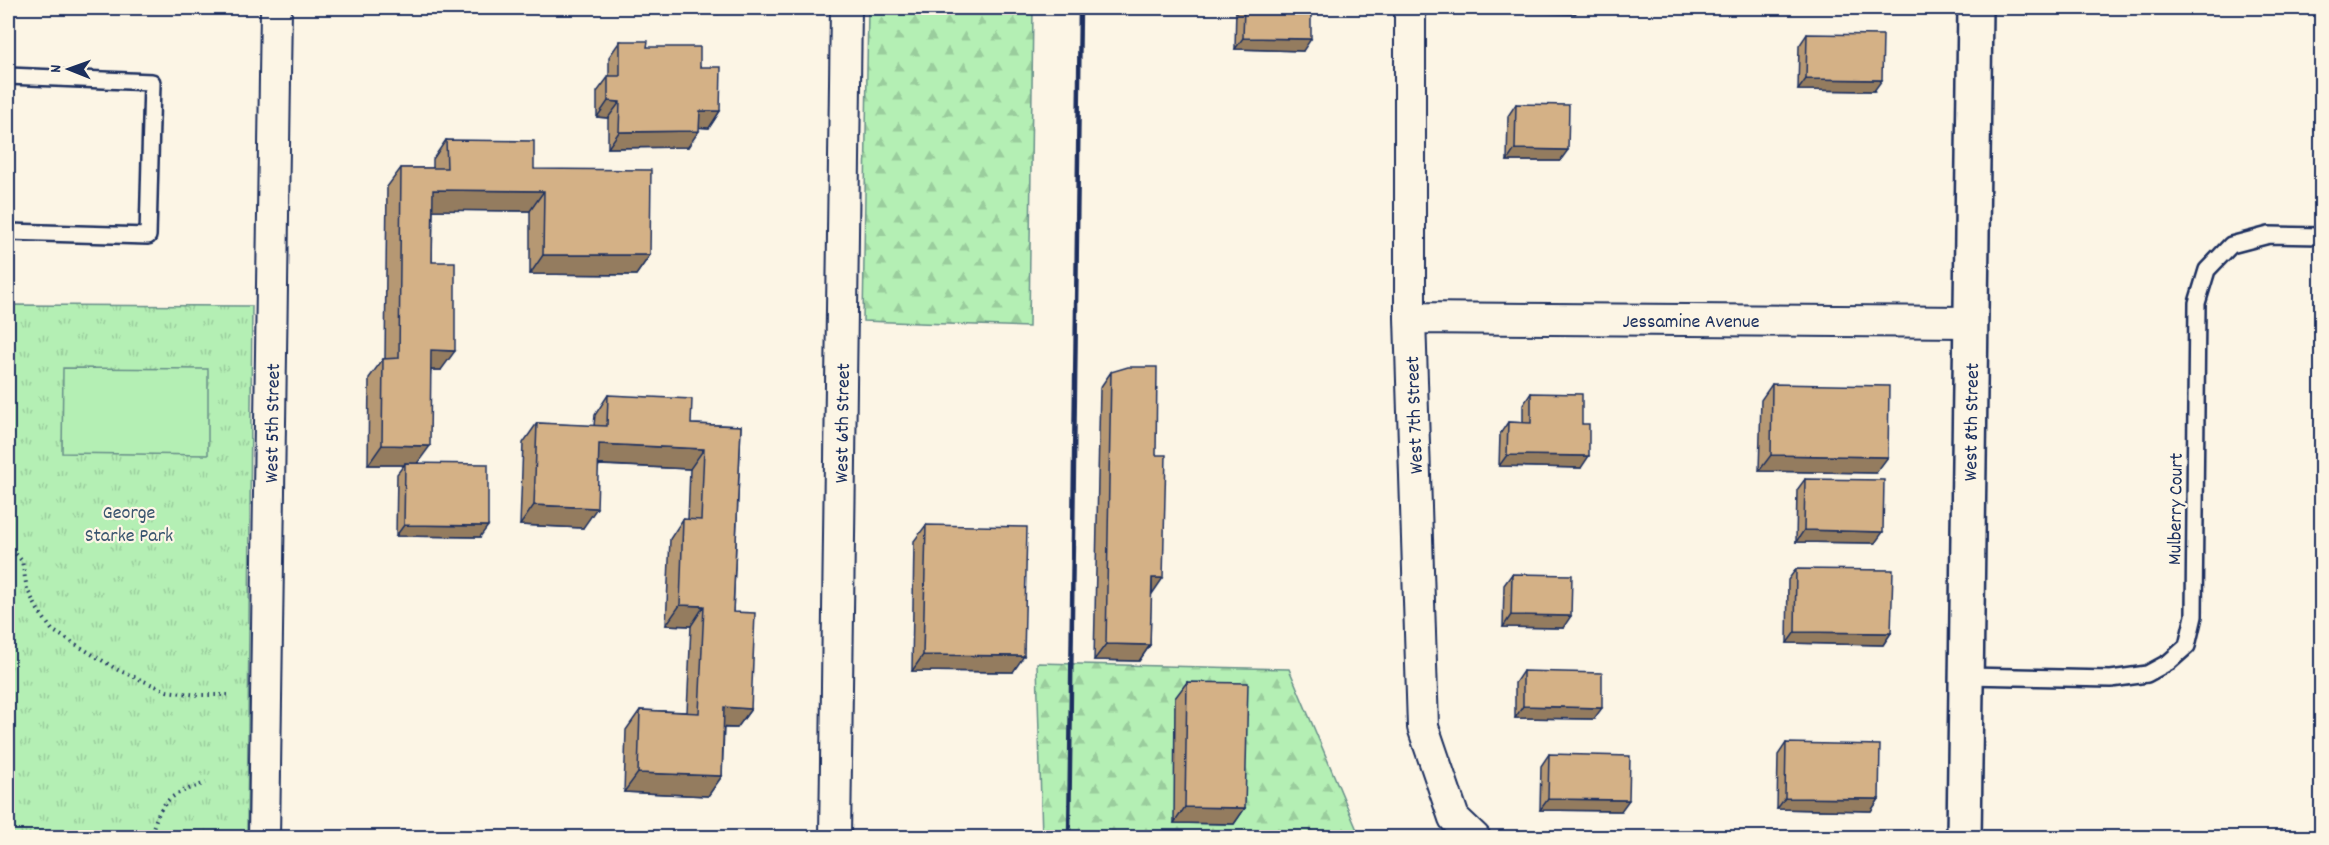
<svg xmlns="http://www.w3.org/2000/svg" width="2329" height="845" viewBox="0 0 2329 845" font-family="Dekko,sans-serif">
<style>
.grass{fill:url(#grass-tufts);stroke:#688f89;stroke-width:1.5}
.forest{fill:url(#forest-firs);stroke:#688f89;stroke-width:1.5}
.pitch{fill:#b4efb4;stroke:#688f89;stroke-width:1.5}
.lines{fill:none;stroke-linecap:round;stroke-linejoin:round}
.service-casing{stroke:#1b2f5e;stroke-width:20}
.minor-casing{stroke:#1b2f5e;stroke-width:34}
.tertiary-casing{stroke:#1b2f5e;stroke-width:38}
.path{stroke:#1b2f5e;stroke-width:4;stroke-dasharray:1.5 4.5;stroke-linecap:butt}
.service{stroke:#fcf5e5;stroke-width:15}
.minor{stroke:#fcf5e5;stroke-width:30}
.tertiary{stroke:#fcf5e5;stroke-width:33}
.rail{stroke:#1b2f5e;stroke-width:4.5}
.wall{fill:#b69873;stroke:#1b2f5e;stroke-width:1.5}
.shaded-wall{fill:#947c5e;stroke:#1b2f5e;stroke-width:1.5}
.building{fill:#d4b186;stroke:#1b2f5e;stroke-width:1.5}
.labels{text-anchor:middle;stroke-width:4.5;stroke-linejoin:round;paint-order:stroke}
.street-label{font-size:20px;fill:#1b2f5e;stroke:#fcf5e5}
.park-label{font-size:20px;fill:#3a556f;stroke:#fcf5e5}
</style>
<defs>
<pattern id="grass-tufts" width="24" height="20" patternUnits="userSpaceOnUse" patternTransform="scale(1.5)"><rect width="24" height="20" fill="#b4efb4"/><path d="M3 7l-1-3M5 7V3M7 7l1-3M15 17l-1-3M17 17v-4M19 17l1-3" fill="none" stroke="#9acd9d"/></pattern>
<pattern id="forest-firs" width="22" height="20" patternUnits="userSpaceOnUse" patternTransform="scale(1.5)"><rect width="22" height="20" fill="#b4efb4"/><path d="M5 1l3.5 6h-7zM16 11l3.5 6h-7z" fill="#9acd9d"/></pattern>
</defs>
<rect width="100%" height="100%" fill="#fcf5e5"/>
<filter id="ink" filterUnits="userSpaceOnUse"><feTurbulence type="fractalNoise" baseFrequency=".0167" numOctaves="2"/><feDisplacementMap in="SourceGraphic" scale="12" xChannelSelector="R" yChannelSelector="G"/><feConvolveMatrix kernelMatrix="1 2 1 2 8 2 1 2 1" color-interpolation-filters="sRGB"/></filter>
<g filter="url(#ink)">
<!-- grass -->
<path class="grass" d="M 8,305 L 252,306 L 247,837 L 8,838 Z"/>
<!-- forest -->
<path class="forest" d="M 868,8 L 1033,8 L 1029,327 L 863,321 Z
M 1037,663 L 1289,669 L 1360,837 L 1042,837 Z"/>
<!-- pitch -->
<path class="pitch" d="M 63,368 L 208,369 L 208,455 L 62,453 Z"/>
<g class="lines">
<!-- service casing -->
<g class="service-casing">
<path id="service" d="M 8,76 L 152,82 L 148,236 L 8,232
M 1966,676 L 2111,679 L 2147,674 L 2169,662 L 2187,646 L 2194,616 L 2197,303 L 2207,270 L 2231,245 L 2269,235 L 2322,236"/>
</g>
<!-- minor casing -->
<g class="minor-casing">
<path id="minor" d="M 1410,8 L 1410,318 L 1423,727 L 1454,818 L 1475,838
M 1410,318 L 1971,322
M 264,838 L 276,8
M 835,838 L 846,8"/>
</g>
<!-- tertiary casing -->
<g class="tertiary-casing">
<path id="tertiary" d="M 1964,838 L 1975,8"/>
</g>
<!-- path -->
<path class="path" d="M 8,545 L 22,561 L 27,589 L 38,610 L 52,630 L 118,670 L 167,691 L 198,695 L 232,695
M 150,838 C 161,799 169,795 206,783"/>
<!-- service -->
<use href="#service" class="service"/>
<!-- minor -->
<use href="#minor" class="minor"/>
<!-- tertiary -->
<use href="#tertiary" class="tertiary"/>
<!-- rail -->
<path class="rail" d="M 1069,838 L 1080,8"/>
</g>
<!-- wall -->
<path class="wall" d="M 1236,8 L 1311,8 L 1303,51 L 1235,49 Z
M 1807,34 L 1874,91 L 1798,90 L 1799,46 Z
M 620,41 L 647,47 L 700,67 L 720,111 L 709,128 L 699,127 L 688,147 L 608,148 L 608,118 L 597,117 L 597,92 L 609,76 L 609,57 Z
M 1516,104 L 1560,161 L 1507,161 L 1508,116 Z
M 446,140 L 534,169 L 650,255 L 636,275 L 530,274 L 530,211 L 433,210 L 432,262 L 441,370 L 431,370 L 418,463 L 480,537 L 396,536 L 397,474 L 404,465 L 368,465 L 369,378 L 383,359 L 385,359 L 387,187 L 401,168 L 433,168 L 433,159 Z
M 1111,372 L 1151,594 L 1150,645 L 1139,661 L 1094,660 L 1100,388 Z
M 1772,384 L 1876,473 L 1759,471 L 1761,400 Z
M 1531,393 L 1582,424 L 1581,468 L 1499,466 L 1500,434 L 1508,422 L 1523,423 L 1523,405 Z
M 608,395 L 691,424 L 741,426 L 733,612 L 751,709 L 737,728 L 724,728 L 722,776 L 708,796 L 624,792 L 626,730 L 640,710 L 687,712 L 691,626 L 666,625 L 670,539 L 683,519 L 688,520 L 690,469 L 599,465 L 583,528 L 520,525 L 523,443 L 537,423 L 594,426 L 595,415 Z
M 1805,479 L 1875,543 L 1796,542 L 1797,490 Z
M 926,525 L 1013,672 L 912,671 L 914,541 Z
M 1796,569 L 1891,633 L 1883,645 L 1787,643 L 1788,580 Z
M 1512,574 L 1563,628 L 1503,627 L 1504,585 Z
M 1523,671 L 1594,719 L 1515,718 L 1515,683 Z
M 1187,682 L 1245,808 L 1234,824 L 1174,823 L 1175,698 Z
M 1786,743 L 1879,799 L 1871,811 L 1777,809 L 1778,755 Z
M 1549,754 L 1621,811 L 1540,810 L 1541,766 Z"/>
<!-- shaded-wall -->
<path class="shaded-wall" d="M 637,8 L 723,8 L 719,14 L 634,12 Z
M 1506,8 L 1580,8 L 1575,14 L 1503,12 Z
M 1243,38 L 1311,39 L 1303,51 L 1235,49 Z
M 1806,79 L 1882,80 L 1874,91 L 1798,90 Z
M 608,101 L 620,102 L 608,118 L 597,117 Z
M 700,111 L 720,111 L 709,128 L 689,127 Z
M 699,131 L 688,147 L 608,148 L 619,132 Z
M 1515,149 L 1568,150 L 1560,161 L 1507,161 Z
M 433,190 L 544,191 L 530,211 L 419,210 Z
M 543,255 L 650,255 L 636,275 L 530,274 Z
M 431,350 L 455,351 L 441,370 L 417,370 Z
M 599,444 L 704,449 L 690,469 L 586,464 Z
M 382,445 L 430,446 L 416,465 L 405,463 L 404,465 L 368,465 Z
M 1507,455 L 1589,456 L 1581,468 L 1499,466 Z
M 1771,455 L 1888,457 L 1876,473 L 1759,471 Z
M 534,505 L 597,508 L 583,528 L 520,525 Z
M 404,525 L 488,526 L 480,537 L 396,536 Z
M 1804,530 L 1883,532 L 1875,543 L 1796,542 Z
M 1152,578 L 1163,578 L 1152,594 Z
M 680,605 L 704,606 L 691,626 L 666,625 Z
M 1511,615 L 1571,616 L 1563,628 L 1503,627 Z
M 1795,632 L 1891,633 L 1883,645 L 1787,643 Z
M 1106,644 L 1150,645 L 1139,661 L 1094,660 Z
M 923,655 L 1024,656 L 1013,672 L 912,671 Z
M 1523,706 L 1602,708 L 1594,719 L 1515,718 Z
M 724,707 L 751,709 L 737,728 L 711,727 Z
M 638,773 L 722,776 L 708,796 L 624,792 Z
M 1785,798 L 1879,799 L 1871,811 L 1777,809 Z
M 1548,799 L 1629,800 L 1621,811 L 1540,810 Z
M 1185,807 L 1245,808 L 1234,824 L 1174,823 Z"/>
<!-- building -->
<path class="building" d="M 1244,8 L 1311,8 L 1311,39 L 1243,38 Z
M 1807,34 L 1883,35 L 1882,80 L 1806,79 Z
M 620,41 L 648,41 L 647,47 L 700,47 L 700,67 L 721,67 L 720,111 L 700,111 L 699,131 L 619,132 L 620,102 L 608,101 L 608,76 L 620,76 Z
M 1516,104 L 1569,105 L 1568,150 L 1515,149 Z
M 446,140 L 534,141 L 534,169 L 651,170 L 650,255 L 543,255 L 544,191 L 433,190 L 432,262 L 455,262 L 455,351 L 431,350 L 430,446 L 382,445 L 383,359 L 399,358 L 401,168 L 447,168 Z
M 1128,367 L 1157,367 L 1156,455 L 1166,455 L 1163,578 L 1152,578 L 1150,645 L 1106,644 L 1111,372 Z
M 1772,384 L 1889,386 L 1888,457 L 1771,455 Z
M 1531,393 L 1582,394 L 1582,424 L 1589,424 L 1589,456 L 1507,455 L 1508,422 L 1531,423 Z
M 608,395 L 692,399 L 691,424 L 741,426 L 733,612 L 755,613 L 751,709 L 724,707 L 722,776 L 638,773 L 640,710 L 699,713 L 704,606 L 680,605 L 683,519 L 701,520 L 704,449 L 599,444 L 597,508 L 534,505 L 537,423 L 607,426 Z
M 405,463 L 488,464 L 488,526 L 404,525 Z
M 1805,479 L 1884,480 L 1883,532 L 1804,530 Z
M 926,525 L 1027,527 L 1024,656 L 923,655 Z
M 1796,569 L 1893,570 L 1891,633 L 1795,632 Z
M 1512,574 L 1572,575 L 1571,616 L 1511,615 Z
M 1523,671 L 1602,673 L 1602,708 L 1523,706 Z
M 1187,682 L 1248,683 L 1245,808 L 1185,807 Z
M 1786,743 L 1880,745 L 1879,799 L 1785,798 Z
M 1549,754 L 1630,756 L 1629,800 L 1548,799 Z"/>
</g>
<g class="labels">
<!-- street labels -->
<g class="street-label">
<text x="1691" y="327">Jessamine Avenue</text>
<text transform="translate(1413 415) rotate(-92)" y="7">West 7th Street</text>
<text transform="translate(1970 422) rotate(-89)" y="7">West 8th Street</text>
<text transform="translate(271 423) rotate(-89)" y="7">West 5th Street</text>
<text transform="translate(841 423) rotate(-89)" y="7">West 6th Street</text>
<text transform="translate(2174 509) rotate(-89)" y="7">Mulberry Court</text>
</g>
<!-- park labels -->
<g class="park-label">
<text x="129" y="518">George<tspan x="129" dy="23">Starke Park</tspan></text>
</g>
</g>
<!-- margin -->
<rect width="2329" height="845" fill="none" stroke="#fcf5e5" stroke-width="30"/>
<rect x="15" y="15" width="2299" height="815" fill="none" stroke="#1b2f5e" stroke-width="2" filter="url(#ink)"/>
<!-- north arrow -->
<g transform="translate(69 69) rotate(271)" stroke="#fcf5e5" stroke-width="4.5" paint-order="stroke">
<path d="M0-4.5L10 22L0 15L-10 22Z" fill="#1b2f5e"/>
<text y="-9" font-size="16" font-weight="bold" text-anchor="middle" fill="#1b2f5e">N</text>
</g>
</svg>
